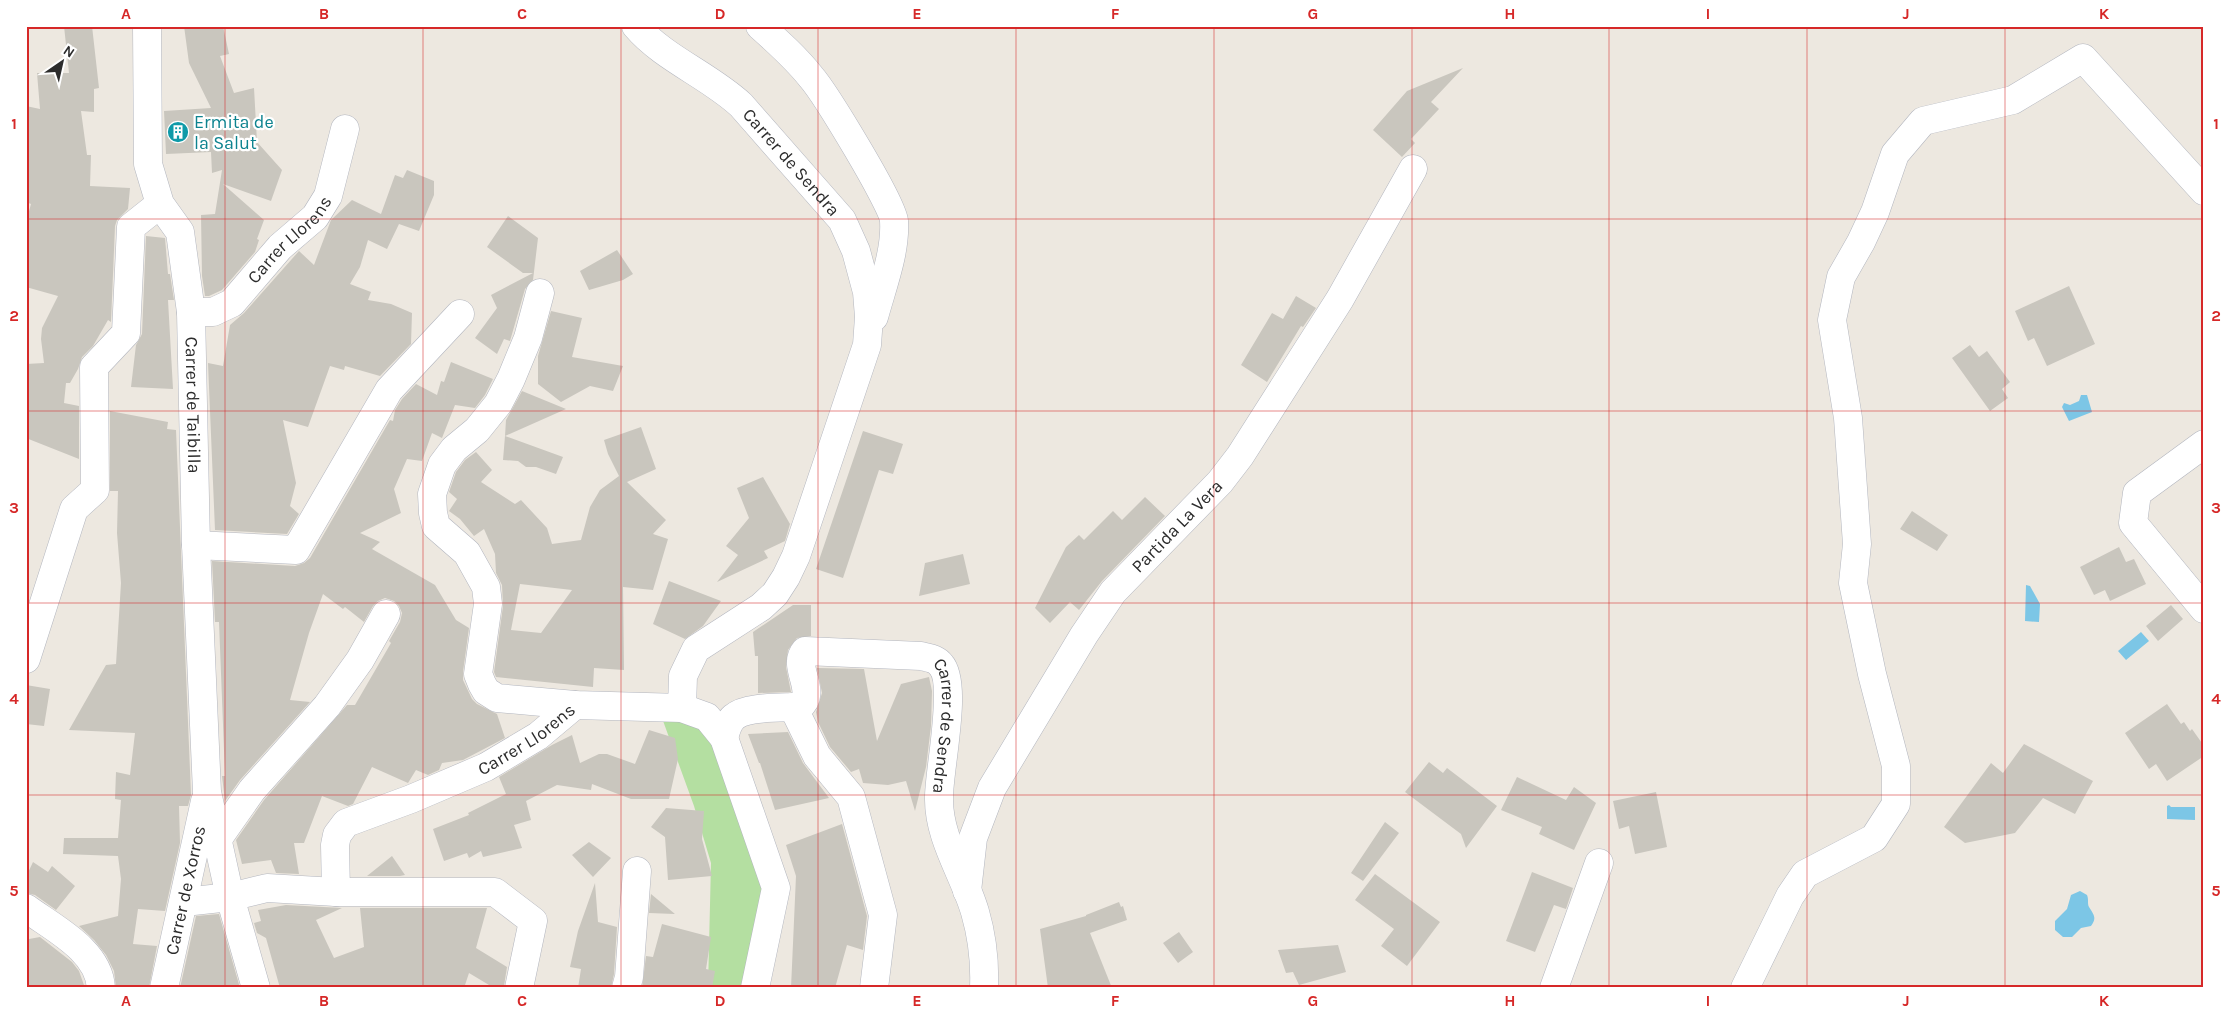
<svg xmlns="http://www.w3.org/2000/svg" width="2230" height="1014" viewBox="0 0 2230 1014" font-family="Karla,sans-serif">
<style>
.green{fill:#b4dfa1}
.water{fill:#7cc6e6}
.building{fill:#c9c6be;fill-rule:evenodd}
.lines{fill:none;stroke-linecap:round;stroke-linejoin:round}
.minor-casing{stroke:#b3b6bf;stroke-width:29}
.minor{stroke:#fff;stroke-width:28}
.grid{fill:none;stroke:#d62828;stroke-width:1;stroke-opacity:0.55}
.labels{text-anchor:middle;stroke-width:4.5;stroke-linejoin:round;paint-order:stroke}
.culture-label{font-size:18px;fill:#0d838f;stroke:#fff;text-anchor:start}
.street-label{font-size:18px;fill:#2c2c2c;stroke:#fff}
.neatline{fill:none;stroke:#d62828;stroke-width:2}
.grid-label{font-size:16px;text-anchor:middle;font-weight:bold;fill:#d62828}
</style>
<rect width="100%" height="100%" fill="#ede8e0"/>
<!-- green -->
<path class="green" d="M 658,707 L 707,717 L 776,888 L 755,988 L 708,988 L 711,863 L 694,806 Z"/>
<!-- water -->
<path class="water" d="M 2081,395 L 2087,395 L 2092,412 L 2069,421 L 2062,407 L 2064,403 L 2070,405 L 2079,401 Z
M 2026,585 L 2030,586 L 2040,604 L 2039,622 L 2025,621 Z
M 2141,632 L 2149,641 L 2126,660 L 2118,651 Z
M 2169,805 L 2171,807 L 2195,807 L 2195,820 L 2167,819 L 2167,806 Z
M 2080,891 L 2087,895 C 2089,900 2087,903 2089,907 C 2094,915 2097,918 2091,926 L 2081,928 L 2072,937 L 2063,937 L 2055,930 L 2055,921 L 2067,909 L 2071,895 Z"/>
<!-- building -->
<path class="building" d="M 64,26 L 92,26 L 99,88 L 94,89 L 94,112 L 81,111 L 87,155 L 91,155 L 90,186 L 130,188 L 128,209 L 117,220 L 115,226 L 111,322 L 108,320 L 93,346 L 82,357 L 78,369 L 70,383 L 66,383 L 64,403 L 79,406 L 79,459 L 26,438 L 26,364 L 44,363 L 41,339 L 42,328 L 58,296 L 26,287 L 26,222 L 31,204 L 26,202 L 26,106 L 40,109 L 37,73 L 69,73 Z
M 184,26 L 223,26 L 229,54 L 220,56 L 234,93 L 254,88 L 257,142 L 282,170 L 271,201 L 223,184 L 264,220 L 257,239 L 259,240 L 255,252 L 222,290 L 209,296 L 205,296 L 202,276 L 201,215 L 215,214 L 222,170 L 212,173 L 211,152 L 166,154 L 164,111 L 211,108 L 189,63 Z
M 1463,68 L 1431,102 L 1439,109 L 1411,139 L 1415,143 L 1402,157 L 1373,130 L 1407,91 Z
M 407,170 L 434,181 L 434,195 L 419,231 L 399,224 L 387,249 L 368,240 L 360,267 L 350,284 L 371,292 L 368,300 L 391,304 L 412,313 L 411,344 L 380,376 L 345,366 L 344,370 L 330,366 L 308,427 L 283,420 L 296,483 L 290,506 L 299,514 L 287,534 L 215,530 L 208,363 L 223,366 L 230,325 L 244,313 L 299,251 L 314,265 L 331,220 L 352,200 L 381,214 L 395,175 L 403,178 Z
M 508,216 L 538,238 L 533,280 L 525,289 L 510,341 L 504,339 L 497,354 L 475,338 L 497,308 L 491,295 L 533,273 L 523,273 L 487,247 Z
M 146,236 L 165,238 L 168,274 L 170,274 L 174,300 L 168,300 L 173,389 L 131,387 L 136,345 L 142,334 Z
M 617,250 L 633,274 L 623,280 L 589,290 L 580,271 Z
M 2069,286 L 2095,344 L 2047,366 L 2034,338 L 2028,341 L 2015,311 Z
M 1296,296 L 1316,308 L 1303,327 L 1301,326 L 1267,382 L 1241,365 L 1272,313 L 1283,319 Z
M 551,311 L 582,318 L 572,357 L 623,366 L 613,391 L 590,386 L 561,402 L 538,384 L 538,356 Z
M 1970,345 L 1979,357 L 1987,351 L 2010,382 L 2002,389 L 2008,398 L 1990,411 L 1952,358 Z
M 451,362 L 493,379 L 485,395 L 475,408 L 455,405 L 442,438 L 432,433 L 422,461 L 407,459 L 394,489 L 401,513 L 360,533 L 380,542 L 372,549 L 435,585 L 456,620 L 469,628 L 463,672 L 463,680 L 472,699 L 477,704 L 497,714 L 505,738 L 463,760 L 442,763 L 439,770 L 428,775 L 416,770 L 408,783 L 372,767 L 353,804 L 348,806 L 322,796 L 304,843 L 294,843 L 299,874 L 276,873 L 271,860 L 242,864 L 236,840 L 264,800 L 347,705 L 355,705 L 391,643 L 389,641 L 400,622 L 402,613 L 399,606 L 394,601 L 385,598 L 378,601 L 373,606 L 364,622 L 345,607 L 343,609 L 323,594 L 309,633 L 290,700 L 310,702 L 240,780 L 225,801 L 222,776 L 225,776 L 219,622 L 215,622 L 212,561 L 295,566 L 304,563 L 310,558 L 390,420 L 393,421 L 395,410 L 402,399 L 416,384 L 437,395 L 441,381 L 444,382 Z
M 522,391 L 566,409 L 505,436 L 506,420 Z
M 110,411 L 168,422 L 167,429 L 176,430 L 191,795 L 188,806 L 179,806 L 180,843 L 165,911 L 138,909 L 133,944 L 157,946 L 149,988 L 116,988 L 114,971 L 106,955 L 94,940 L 79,926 L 118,916 L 121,879 L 118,856 L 63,854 L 64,838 L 118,838 L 121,800 L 115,799 L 116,772 L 130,775 L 135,733 L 69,730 L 106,665 L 116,664 L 121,583 L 117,533 L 118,491 L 110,491 Z
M 641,427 L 656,469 L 627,482 L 666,520 L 653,534 L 668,539 L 653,590 L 623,587 L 624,670 L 594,668 L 593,687 L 496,677 L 494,672 L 503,606 L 502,585 L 496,573 L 495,554 L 484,529 L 474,536 L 460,519 L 449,511 L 457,499 L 449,492 L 456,472 L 465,460 L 476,452 L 492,470 L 481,482 L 515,504 L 521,500 L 547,528 L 552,544 L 581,540 L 590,507 L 600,490 L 619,476 L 608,454 L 604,440 ZM 520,584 L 572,590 L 541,633 L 511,630 Z
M 863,431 L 903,444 L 893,474 L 879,470 L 843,578 L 816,569 Z
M 505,436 L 563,457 L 556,474 L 536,467 L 526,467 L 518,461 L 503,460 Z
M 763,477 L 790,524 L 785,541 L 764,551 L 768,558 L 717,582 L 738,555 L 726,546 L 749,518 L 737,488 Z
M 1145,497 L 1165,516 L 1102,581 L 1079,610 L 1070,602 L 1050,623 L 1035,608 L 1066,547 L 1079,535 L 1084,540 L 1113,511 L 1122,520 Z
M 1912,511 L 1948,535 L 1937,551 L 1900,529 Z
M 2119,547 L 2126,562 L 2134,559 L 2146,584 L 2110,601 L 2105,590 L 2094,595 L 2080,567 Z
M 963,554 L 970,584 L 919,596 L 925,563 Z
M 669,581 L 721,601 L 703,626 L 685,639 L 653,624 Z
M 793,605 L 811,605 L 811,636 L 797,638 L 788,650 L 786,667 L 791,692 L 758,693 L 758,656 L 755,656 L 753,632 Z
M 2171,605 L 2183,619 L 2158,641 L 2146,626 Z
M 817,668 L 864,669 L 877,741 L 901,684 L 929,677 L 932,691 L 931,726 L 926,767 L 915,811 L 906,781 L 888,785 L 863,783 L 859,769 L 851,772 L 830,747 L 818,722 L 816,712 L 822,693 Z
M 26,685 L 50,689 L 44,726 L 26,724 Z
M 2167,704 L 2181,724 L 2184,722 L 2190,731 L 2192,729 L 2204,746 L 2204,756 L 2167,781 L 2156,764 L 2149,769 L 2125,733 Z
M 649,730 L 675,738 L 678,759 L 669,799 L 631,799 L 592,784 L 591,790 L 557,785 L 526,801 L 531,820 L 514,825 L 522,848 L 483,857 L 481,851 L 469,858 L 467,853 L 444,861 L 433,829 L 469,815 L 468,813 L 506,794 L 499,777 L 552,745 L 572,735 L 580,763 L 599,754 L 607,754 L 635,764 Z
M 788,732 L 803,763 L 829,798 L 775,810 L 760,763 L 759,763 L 748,734 Z
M 2024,744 L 2093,781 L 2075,814 L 2043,798 L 2015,833 L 1965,843 L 1944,827 L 1991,763 L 2003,773 Z
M 1429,762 L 1443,773 L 1447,768 L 1497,806 L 1466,848 L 1461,834 L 1405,792 Z
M 1517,777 L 1566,800 L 1574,787 L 1596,803 L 1574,850 L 1539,834 L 1542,827 L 1501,810 Z
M 1656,792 L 1667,847 L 1635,854 L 1629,826 L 1619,829 L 1613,801 Z
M 666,808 L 704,811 L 702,839 L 712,876 L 668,880 L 665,837 L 651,827 Z
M 1385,822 L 1399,833 L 1363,881 L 1351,873 Z
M 842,824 L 867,916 L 863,950 L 847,945 L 835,988 L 791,988 L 796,876 L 786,845 Z
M 589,842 L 611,858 L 593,877 L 572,855 Z
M 392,856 L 405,875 L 400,876 L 367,876 Z
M 33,862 L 48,872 L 52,866 L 75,886 L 56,910 L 35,895 L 26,893 L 26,877 Z
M 1532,872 L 1573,888 L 1566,909 L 1554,905 L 1535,952 L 1506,941 Z
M 1375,874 L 1440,922 L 1407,966 L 1381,946 L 1394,929 L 1355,900 Z
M 595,883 L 598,922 L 617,927 L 614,974 L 611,988 L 578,988 L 581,969 L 570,967 L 578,931 Z
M 651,894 L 675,914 L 649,913 Z
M 1119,902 L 1121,907 L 1123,906 L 1127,920 L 1090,933 L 1112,988 L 1048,988 L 1040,929 L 1086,916 L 1086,915 Z
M 286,905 L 342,908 L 316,920 L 334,958 L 364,947 L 360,908 L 487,908 L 476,948 L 507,967 L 504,986 L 494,988 L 469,973 L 464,988 L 280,988 L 266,938 L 257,933 L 254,923 L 261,921 L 258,910 Z
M 219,914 L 240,988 L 180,988 L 196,916 Z
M 662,924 L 711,937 L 706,969 L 715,971 L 712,988 L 642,988 L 646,956 L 653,957 Z
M 1179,932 L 1193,952 L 1178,963 L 1163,943 Z
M 40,937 L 72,962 L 79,971 L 85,988 L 26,988 L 26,946 L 29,939 Z
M 1338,945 L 1346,972 L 1299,985 L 1293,972 L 1286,973 L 1278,950 Z"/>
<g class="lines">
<!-- minor casing -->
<g class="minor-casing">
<g id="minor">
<path id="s1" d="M 147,26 L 148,164 L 160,204 L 180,232 L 191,312 L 196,545 L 207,792 L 230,897 L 256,988"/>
<path id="s2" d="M 636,26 C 663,58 710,76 741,105 L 842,220 L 856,251 L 867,292 L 869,317 L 867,345 L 796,556 L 786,577 L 775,594 L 761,607 L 696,649 L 683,676 L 682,708"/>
<path d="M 760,26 C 778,42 796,58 811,77 C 825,93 893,204 894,221 C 896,252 882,287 874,317"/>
<path d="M 540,293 L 528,338 L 511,379 L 498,404 L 477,430 L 454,449 L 442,465 L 432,494 L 433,513 L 436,526 L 467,553 L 486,587 L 488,604 L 478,674 L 482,684 L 486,691 L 497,698 L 575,705 L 682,708 L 707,717 L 724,738 L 776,888 L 755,988"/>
<path id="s3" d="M 191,312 L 213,312 L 232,303 L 280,247 L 315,217 L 328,196 L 345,129"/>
<path d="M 2204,444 L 2137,493 L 2133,523 L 2204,609"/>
<path d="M 196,545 L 296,550 L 389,390 L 460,314"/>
<path d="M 26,659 L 74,509 L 95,490 L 94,367 L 126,333 L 131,227 L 160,204"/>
<path d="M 793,707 L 817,756 L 851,797 L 883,915 L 874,988"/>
<path id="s4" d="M 724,738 C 726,730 728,722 734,717 C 746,706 782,708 799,707 C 819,692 791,667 805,651 L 921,656 C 928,658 936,658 941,665 C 958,684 939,769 939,797 C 938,838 964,874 975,912 C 982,936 985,963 984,988"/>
<path d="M 217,840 L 252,790 L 327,706 L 360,660 L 386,614"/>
<path id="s5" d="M 967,891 L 973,838 L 992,788 L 1084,635 L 1113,592 L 1220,482 L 1240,456 L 1340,299 L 1413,169"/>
<path id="s6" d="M 336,892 L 335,845 L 337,835 L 346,823 L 411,799 L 486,767 L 538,736 L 575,705"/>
<path d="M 184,902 L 230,897 L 267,888 L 336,892 L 495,892 L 533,921 L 519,988"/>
<path d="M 26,908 C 53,928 99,950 101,988"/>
<path id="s7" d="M 164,988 L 205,801"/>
<path d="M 626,988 L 629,977 L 637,871"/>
<path d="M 1554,988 L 1599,863"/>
<path d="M 1745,988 L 1790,896 L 1805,874 L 1874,838 L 1896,804 L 1896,766 L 1872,674 L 1853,583 L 1857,544 L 1848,418 L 1832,320 L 1841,277 L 1861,242 L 1875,212 L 1895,154 L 1923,121 L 2013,100 L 2083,58 L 2204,191"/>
</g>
</g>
<!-- minor -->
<use href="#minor" class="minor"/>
</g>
<!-- grid -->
<path class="grid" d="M 225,26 L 225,988M 423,26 L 423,988M 621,26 L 621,988M 818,26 L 818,988M 1016,26 L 1016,988M 1214,26 L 1214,988M 1412,26 L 1412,988M 1609,26 L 1609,988M 1807,26 L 1807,988M 2005,26 L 2005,988M 26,219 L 2204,219M 26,411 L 2204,411M 26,603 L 2204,603M 26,795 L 2204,795"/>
<!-- icons -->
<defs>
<g id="building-disc" transform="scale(1.125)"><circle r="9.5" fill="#0f9aa8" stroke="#fff"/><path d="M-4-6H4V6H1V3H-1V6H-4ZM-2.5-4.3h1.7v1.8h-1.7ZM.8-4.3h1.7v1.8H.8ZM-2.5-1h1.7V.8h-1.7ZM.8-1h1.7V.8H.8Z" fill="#fff"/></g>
</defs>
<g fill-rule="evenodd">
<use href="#building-disc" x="178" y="132"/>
</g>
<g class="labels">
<!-- culture labels -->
<g class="culture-label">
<text x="194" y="128">Ermita de<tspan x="194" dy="21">la Salut</tspan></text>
</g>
<!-- street labels -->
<g class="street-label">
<text dy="6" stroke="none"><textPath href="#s2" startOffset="208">Carrer de Sendra</textPath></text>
<text dy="6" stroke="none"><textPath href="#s3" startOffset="129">Carrer Llorens</textPath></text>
<text dy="6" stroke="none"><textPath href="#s1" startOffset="388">Carrer de Taibilla</textPath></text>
<text dy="6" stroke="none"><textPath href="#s5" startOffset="429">Partida La Vera</textPath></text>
<text dy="6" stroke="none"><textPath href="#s4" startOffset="351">Carrer de Sendra</textPath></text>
<text dy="6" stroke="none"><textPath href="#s6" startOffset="272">Carrer Llorens</textPath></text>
<text dy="6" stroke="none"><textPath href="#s7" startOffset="100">Carrer de Xorros</textPath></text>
</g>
</g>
<!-- border -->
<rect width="2230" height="1014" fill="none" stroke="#ffffff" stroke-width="55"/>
<!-- north arrow -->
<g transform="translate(62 62) rotate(34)" stroke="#ffffff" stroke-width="4" paint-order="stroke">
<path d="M0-4L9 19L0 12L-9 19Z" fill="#2c2c2c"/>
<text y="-8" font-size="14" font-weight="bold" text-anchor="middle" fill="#2c2c2c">N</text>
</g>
<rect x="28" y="28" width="2174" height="958" class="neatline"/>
<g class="grid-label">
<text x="126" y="19">A</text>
<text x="324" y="19">B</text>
<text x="522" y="19">C</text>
<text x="720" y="19">D</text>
<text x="917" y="19">E</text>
<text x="1115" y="19">F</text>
<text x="1313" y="19">G</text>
<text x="1510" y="19">H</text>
<text x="1708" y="19">I</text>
<text x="1906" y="19">J</text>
<text x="2104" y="19">K</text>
<text x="14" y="129">1</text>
<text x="2216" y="129">1</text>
<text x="14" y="321">2</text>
<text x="2216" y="321">2</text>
<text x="14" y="513">3</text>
<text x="2216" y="513">3</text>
<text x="14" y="704">4</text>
<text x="2216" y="704">4</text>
<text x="14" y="896">5</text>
<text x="2216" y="896">5</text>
<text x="126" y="1006">A</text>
<text x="324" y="1006">B</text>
<text x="522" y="1006">C</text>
<text x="720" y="1006">D</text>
<text x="917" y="1006">E</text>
<text x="1115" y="1006">F</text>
<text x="1313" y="1006">G</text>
<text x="1510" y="1006">H</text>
<text x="1708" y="1006">I</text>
<text x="1906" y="1006">J</text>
<text x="2104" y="1006">K</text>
</g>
</svg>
